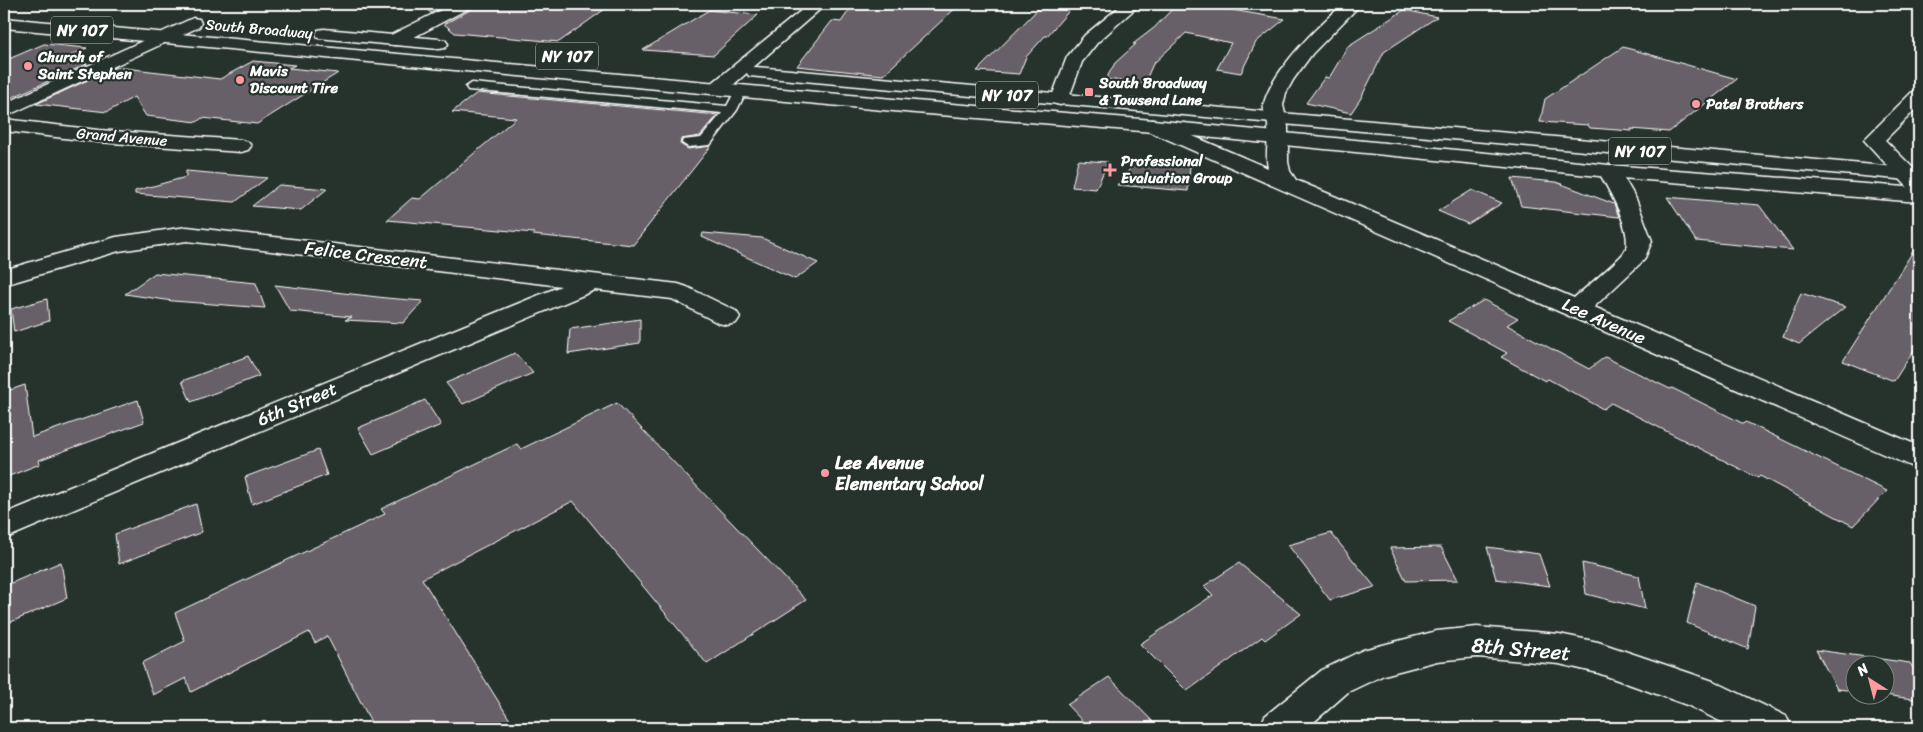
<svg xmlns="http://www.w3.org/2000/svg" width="1923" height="732" viewBox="0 0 1923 732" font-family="Sriracha,sans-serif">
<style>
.building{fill:#686067;stroke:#fff}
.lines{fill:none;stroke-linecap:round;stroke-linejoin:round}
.service-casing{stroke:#fff;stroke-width:3}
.minor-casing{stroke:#fff;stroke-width:3}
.primary-casing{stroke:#fff;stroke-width:3}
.service{fill:#26332d;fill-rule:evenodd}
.minor{fill:#26332d;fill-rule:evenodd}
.primary{fill:#26332d;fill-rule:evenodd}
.poi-dot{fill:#ff9aa2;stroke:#26332d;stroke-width:2}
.labels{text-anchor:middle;stroke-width:4.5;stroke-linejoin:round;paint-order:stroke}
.far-street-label{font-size:15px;fill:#fff;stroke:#26332d}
.far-poi-label{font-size:15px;font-weight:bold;fill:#fff;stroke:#26332d;text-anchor:start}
.shield{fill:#26332d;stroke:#bec2c0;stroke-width:1}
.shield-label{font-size:16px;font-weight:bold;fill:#fff}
.street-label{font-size:18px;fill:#fff;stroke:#26332d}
.poi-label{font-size:18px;font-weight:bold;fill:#fff;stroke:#26332d;text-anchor:start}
.near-street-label{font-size:21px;fill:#fff;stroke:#26332d}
</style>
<rect width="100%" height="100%" fill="#26332d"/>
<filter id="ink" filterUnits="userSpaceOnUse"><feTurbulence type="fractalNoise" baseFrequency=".02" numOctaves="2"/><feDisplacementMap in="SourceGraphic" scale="10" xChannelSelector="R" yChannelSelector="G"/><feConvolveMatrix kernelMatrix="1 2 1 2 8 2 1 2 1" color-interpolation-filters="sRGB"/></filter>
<g filter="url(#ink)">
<!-- building -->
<path class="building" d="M 420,4 L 449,4 L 431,13 Z
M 475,4 L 612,4 L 559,42 L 455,33 L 444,24 L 472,9 Z
M 856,4 L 960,4 L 883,75 L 797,66 L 832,21 L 841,22 L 850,9 L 852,9 Z
M 1043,4 L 1075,4 L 1047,36 L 1045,36 L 1026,57 L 1019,74 L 977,71 Z
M 1177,4 L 1197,4 L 1285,19 L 1256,42 L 1241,73 L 1217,69 L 1231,43 L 1186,33 L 1153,64 L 1144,84 L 1106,79 L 1115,63 L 1136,44 L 1133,44 L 1154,28 Z
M 709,10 L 758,15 L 714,55 L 643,50 Z
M 1404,10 L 1437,17 L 1384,52 L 1361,98 L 1351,113 L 1306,103 L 1325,77 L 1329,78 L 1348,46 Z
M 44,44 L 87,48 L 59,61 L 87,64 L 4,101 L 4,61 Z
M 1623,47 L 1737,79 L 1669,132 L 1631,129 L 1632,131 L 1590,128 L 1588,125 L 1540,122 L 1545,99 Z
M 253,61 L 295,65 L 289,68 L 338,73 L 257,124 L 202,118 L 197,122 L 146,116 L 134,97 L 107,112 L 36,104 L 116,67 L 220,79 Z
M 477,93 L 718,115 L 700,136 L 681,139 L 680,144 L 688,149 L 711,146 L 633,245 L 533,235 L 534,233 L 387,220 L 412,198 L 420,199 L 516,118 L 452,112 Z
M 1138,159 L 1190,166 L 1188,191 L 1117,185 Z
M 1078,160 L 1108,162 L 1096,189 L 1072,187 Z
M 186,171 L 267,178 L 235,202 L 135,194 L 135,191 L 186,177 Z
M 1512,178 L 1556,182 L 1614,204 L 1619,217 L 1521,206 Z
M 279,185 L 327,189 L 301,210 L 252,206 Z
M 1472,190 L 1502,203 L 1468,224 L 1438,211 Z
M 1667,197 L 1759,205 L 1793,250 L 1696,241 Z
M 703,233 L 762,238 L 818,263 L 795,279 L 702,237 Z
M 1919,242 L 1919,342 L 1894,381 L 1843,361 Z
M 155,273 L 256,283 L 265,308 L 173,301 L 125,294 Z
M 275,285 L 386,298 L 423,301 L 403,323 L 345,320 L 352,317 L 290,311 Z
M 1801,293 L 1845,307 L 1799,344 L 1783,337 Z
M 47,299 L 49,321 L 14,332 L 11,309 Z
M 1484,300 L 1518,318 L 1507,325 L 1589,369 L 1605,357 L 1670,389 L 1672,388 L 1744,424 L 1746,422 L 1887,491 L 1853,526 L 1760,476 L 1758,478 L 1611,403 L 1603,409 L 1548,379 L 1545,381 L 1501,357 L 1507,353 L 1448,321 Z
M 640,319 L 640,343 L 568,354 L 570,329 Z
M 515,353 L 533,373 L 463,404 L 446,383 Z
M 248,356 L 259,376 L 191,402 L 182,381 Z
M 25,385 L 32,437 L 138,400 L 144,422 L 39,460 L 40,464 L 4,478 L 4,392 Z
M 425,400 L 441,425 L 373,454 L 358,428 Z
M 617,403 L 806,600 L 707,664 L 573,501 L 422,579 L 515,728 L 374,728 L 327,636 L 315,643 L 309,632 L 191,692 L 186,678 L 153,695 L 142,663 L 185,641 L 175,613 L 385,514 L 381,509 L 517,444 L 521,449 Z
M 318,450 L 327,475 L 252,504 L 245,477 Z
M 196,504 L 202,532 L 119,564 L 115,534 Z
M 1331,533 L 1375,587 L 1330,600 L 1288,545 Z
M 1441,547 L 1458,580 L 1406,581 L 1390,548 Z
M 1487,547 L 1539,554 L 1550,586 L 1496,579 Z
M 61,562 L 67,598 L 4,625 L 4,586 Z
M 1239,563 L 1301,614 L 1265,640 L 1262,637 L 1187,691 L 1140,644 L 1213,595 L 1204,586 Z
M 1582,563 L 1639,576 L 1645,609 L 1586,594 Z
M 1697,582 L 1755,606 L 1748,649 L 1687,623 Z
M 1816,650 L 1910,663 L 1919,678 L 1919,700 L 1878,694 L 1886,694 L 1886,664 L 1856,664 L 1856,691 L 1837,689 Z
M 1109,677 L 1159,728 L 1089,728 L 1067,705 Z"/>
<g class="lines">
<!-- service casing -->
<g class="service-casing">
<path id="service" d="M 472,83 L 727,106 L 737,87 L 741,86 L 747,90 L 737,110 L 710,145 L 688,147 L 682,143 L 683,140 L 701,138 L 722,113 L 468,90 L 466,87 Z"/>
</g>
<!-- minor casing -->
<g class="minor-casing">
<path id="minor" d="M 453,4 L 473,4 L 471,7 L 401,44 L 395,45 L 389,44 L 386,40 L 389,36 Z
M 809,4 L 826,4 L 725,92 L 718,94 L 711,92 L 709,88 L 711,84 Z
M 1123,4 L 1140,4 L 1097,43 L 1082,62 L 1067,103 L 1060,105 L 1053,103 L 1051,99 L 1067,57 L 1085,35 Z
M 1344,4 L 1361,4 L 1312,54 L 1293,80 L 1286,93 L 1283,105 L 1288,127 L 1288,162 L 1290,171 L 1296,180 L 1574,298 C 1583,290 1621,259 1625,251 C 1634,232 1608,188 1598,171 L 1601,166 L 1609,165 L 1617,166 L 1636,199 L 1652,241 L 1644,260 L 1594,307 L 1919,446 L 1919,469 L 1908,465 L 1146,130 L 1143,126 L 1146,122 L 1153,120 L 1160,122 L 1268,168 C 1265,154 1269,139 1268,125 C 1267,118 1262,110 1264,103 C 1273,70 1318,25 1344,4 Z
M 193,18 L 199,19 L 201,23 L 199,27 L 4,117 L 4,104 Z
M 1919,90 L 1919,106 L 1885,140 L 1919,174 L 1919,193 L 1911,191 L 1864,140 L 1912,92 Z
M 4,119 L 98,130 L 241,140 L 248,142 L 251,146 L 248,150 L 241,152 L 98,142 L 4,131 Z
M 187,227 L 678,284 L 687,287 L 736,311 L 740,317 L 736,323 L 727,325 L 718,323 L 672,299 L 595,290 L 4,539 L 4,514 L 561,286 L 187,241 L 119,251 L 4,285 L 4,270 L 116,237 Z
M 1477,627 L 1559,634 L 1598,642 L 1713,681 L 1786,716 L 1792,728 L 1734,728 L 1687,705 L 1598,673 L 1559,664 L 1477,657 L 1437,661 L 1384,675 L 1348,692 L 1307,728 L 1260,728 L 1265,716 L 1322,670 L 1363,650 L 1437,631 Z"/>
</g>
<!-- primary casing -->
<g class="primary-casing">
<path id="primary" d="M 4,18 L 915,101 L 1153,120 L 1609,165 L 1919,188 L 1919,202 L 1609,177 L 1153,132 L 915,113 L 4,28 Z
M 324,29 L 439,39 L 445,40 L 448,44 L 445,48 L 439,49 L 318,38 L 316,34 L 318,30 Z
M 755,67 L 1919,169 L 1919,181 L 749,76 L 746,72 L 749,68 Z"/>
</g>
<!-- service -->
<use href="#service" class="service"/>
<!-- minor -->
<use href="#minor" class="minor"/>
<!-- primary -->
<use href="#primary" class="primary"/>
</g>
</g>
<!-- markers -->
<g class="poi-dot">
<circle cx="28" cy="66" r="5"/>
<circle cx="240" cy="80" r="5"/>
<rect x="1084" y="87" width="10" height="10" rx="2.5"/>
<circle cx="1696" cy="104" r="5"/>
<path d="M1107.5 162.5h5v5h5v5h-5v5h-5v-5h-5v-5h5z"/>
<circle cx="825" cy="473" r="5"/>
</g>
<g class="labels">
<!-- far-street labels -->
<g class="far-street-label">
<text transform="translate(259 29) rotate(5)" y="5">South Broadway</text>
<text transform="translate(122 137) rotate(5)" y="5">Grand Avenue</text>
</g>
<!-- far-poi labels -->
<g class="far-poi-label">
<text x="38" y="62">Church of<tspan x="38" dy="17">Saint Stephen</tspan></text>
<text x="250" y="76">Mavis<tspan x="250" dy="17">Discount Tire</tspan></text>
<text x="1099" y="88">South Broadway<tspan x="1099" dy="17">&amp; Towsend Lane</tspan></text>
<text x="1706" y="109">Patel Brothers</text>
<text x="1121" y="166">Professional<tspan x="1121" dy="17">Evaluation Group</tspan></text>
</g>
<!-- shield labels -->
<g class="shield">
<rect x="51" y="16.5" width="62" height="27" rx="4"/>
<rect x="536" y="42.5" width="62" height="27" rx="4"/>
<rect x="976" y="81.5" width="62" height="27" rx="4"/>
<rect x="1609" y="137.5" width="62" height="27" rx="4"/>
</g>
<g class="shield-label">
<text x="82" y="36">NY 107</text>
<text x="567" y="62">NY 107</text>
<text x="1007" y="101">NY 107</text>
<text x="1640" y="157">NY 107</text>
</g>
<!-- street labels -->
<g class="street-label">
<text transform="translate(366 255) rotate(7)" y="6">Felice Crescent</text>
<text transform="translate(1604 321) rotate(24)" y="6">Lee Avenue</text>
<text transform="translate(297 404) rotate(-23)" y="6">6th Street</text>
</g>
<!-- poi labels -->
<g class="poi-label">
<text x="835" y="469">Lee Avenue<tspan x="835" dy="21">Elementary School</tspan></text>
</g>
<!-- near-street labels -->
<g class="near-street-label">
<text transform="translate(1521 649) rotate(5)" y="7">8th Street</text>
</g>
</g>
<!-- margin -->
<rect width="1923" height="732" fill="none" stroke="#26332d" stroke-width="20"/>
<rect x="10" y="10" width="1903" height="712" fill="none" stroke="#fff" stroke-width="2" filter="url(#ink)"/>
<!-- north arrow -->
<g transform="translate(1870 680) rotate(324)"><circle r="24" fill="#26332d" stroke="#7d8581"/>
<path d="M0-4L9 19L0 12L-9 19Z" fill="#ff9aa2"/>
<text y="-8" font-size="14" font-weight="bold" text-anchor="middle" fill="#ffffff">N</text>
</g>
</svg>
